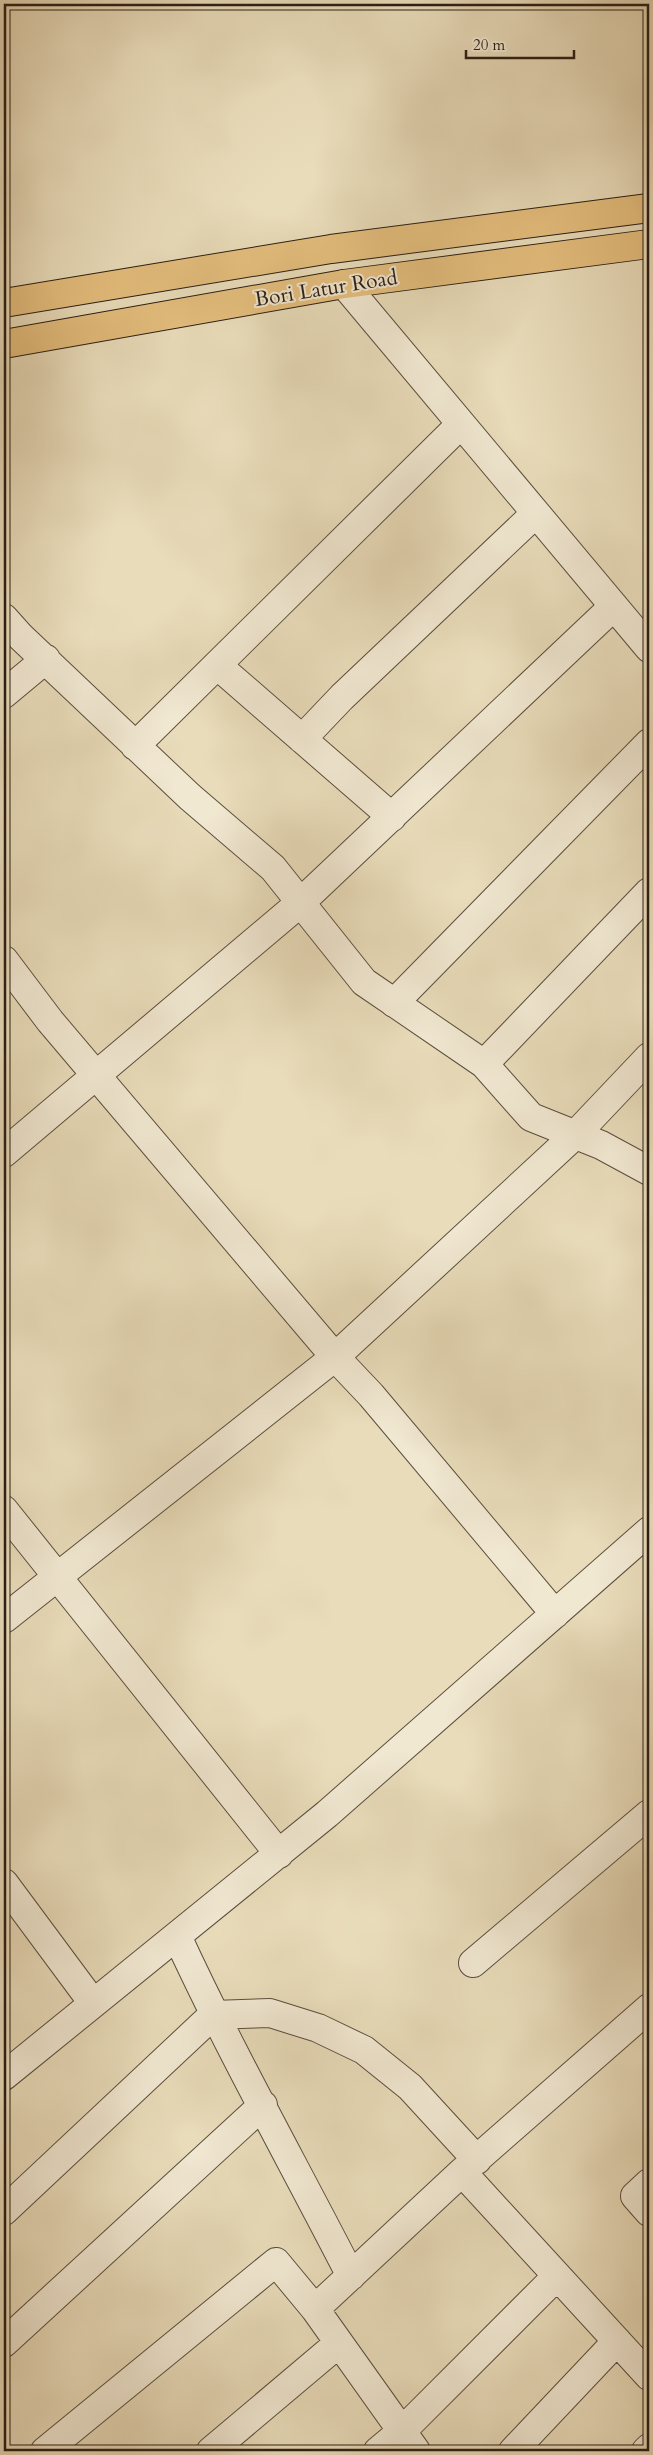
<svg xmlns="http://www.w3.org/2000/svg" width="653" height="2455" viewBox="0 0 653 2455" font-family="Cardo,serif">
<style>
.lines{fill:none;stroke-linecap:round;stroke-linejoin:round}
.minor-casing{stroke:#5a4e3e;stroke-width:30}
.major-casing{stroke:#2a1e15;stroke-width:30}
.minor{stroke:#f1e8d2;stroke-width:28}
.major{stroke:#e4be7d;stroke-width:28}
.labels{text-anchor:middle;stroke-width:4;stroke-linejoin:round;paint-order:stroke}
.street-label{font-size:21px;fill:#2a1e15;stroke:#f1e8d2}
</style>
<rect width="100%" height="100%" fill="#e9dcba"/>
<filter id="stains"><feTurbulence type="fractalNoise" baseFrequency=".004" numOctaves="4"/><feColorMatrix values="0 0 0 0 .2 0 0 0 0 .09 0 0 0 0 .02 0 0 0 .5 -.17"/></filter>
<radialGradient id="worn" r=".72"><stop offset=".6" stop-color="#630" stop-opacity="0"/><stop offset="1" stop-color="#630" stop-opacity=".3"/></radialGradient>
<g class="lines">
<!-- minor casing -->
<g class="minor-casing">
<path id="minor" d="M 344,284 L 649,648
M 4,618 L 21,637 L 190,797 L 273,868 L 364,982 L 484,1064 L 531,1117 L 601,1145 L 649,1171
M 217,665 L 392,817
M 4,694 L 46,659
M 302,739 L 342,697 L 535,514
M 135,746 L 460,425
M 4,960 L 50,1021 L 335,1357 L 371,1395 L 555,1614
M 394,1003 L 649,743
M 484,1064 L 649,892
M 4,1153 L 300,903 L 614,606
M 4,1510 L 279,1854
M 4,1619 L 335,1357 L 576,1134 L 649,1057
M 4,1883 L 93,2003
M 177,1936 C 230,2051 293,2163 351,2276
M 473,1963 L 649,1814
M 4,2076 L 327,1814 L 649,1531
M 462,2172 L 649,2376
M 649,2183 L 635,2196 L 649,2212
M 4,2211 L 213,2015 L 270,2013 L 318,2028 L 364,2050 L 410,2087 L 477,2160
M 4,2343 L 263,2105
M 45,2451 L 276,2262 L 315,2309
M 211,2451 L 339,2343
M 378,2451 L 402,2431 L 557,2276
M 416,2451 L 315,2309 L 462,2172 L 649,2008
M 513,2451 L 617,2341
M 646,2451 L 649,2448"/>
</g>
<!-- major casing -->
<g class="major-casing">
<path id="major" d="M 4,303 L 331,249 L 649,208
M 4,344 L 344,284 L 649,244"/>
</g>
<!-- minor -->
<use href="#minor" class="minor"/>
<!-- major -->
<use href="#major" class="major"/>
</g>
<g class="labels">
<!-- street labels -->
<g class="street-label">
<text transform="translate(326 288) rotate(-9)" y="7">Bori Latur Road</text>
</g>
</g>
<!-- margin -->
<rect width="653" height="2455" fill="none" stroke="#e9dcba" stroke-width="20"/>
<rect x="5" y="5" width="643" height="2445" fill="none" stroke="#2a1e15" stroke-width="2.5"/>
<rect x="10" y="10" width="633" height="2435" fill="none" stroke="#2a1e15"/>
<!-- scale -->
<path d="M466 50v8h108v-8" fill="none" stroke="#2a1e15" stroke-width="2.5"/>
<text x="473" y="50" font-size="15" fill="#2a1e15" stroke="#f1e8d2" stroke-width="4" paint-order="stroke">20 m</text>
<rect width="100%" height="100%" filter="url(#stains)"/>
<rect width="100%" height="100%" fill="url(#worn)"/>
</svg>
